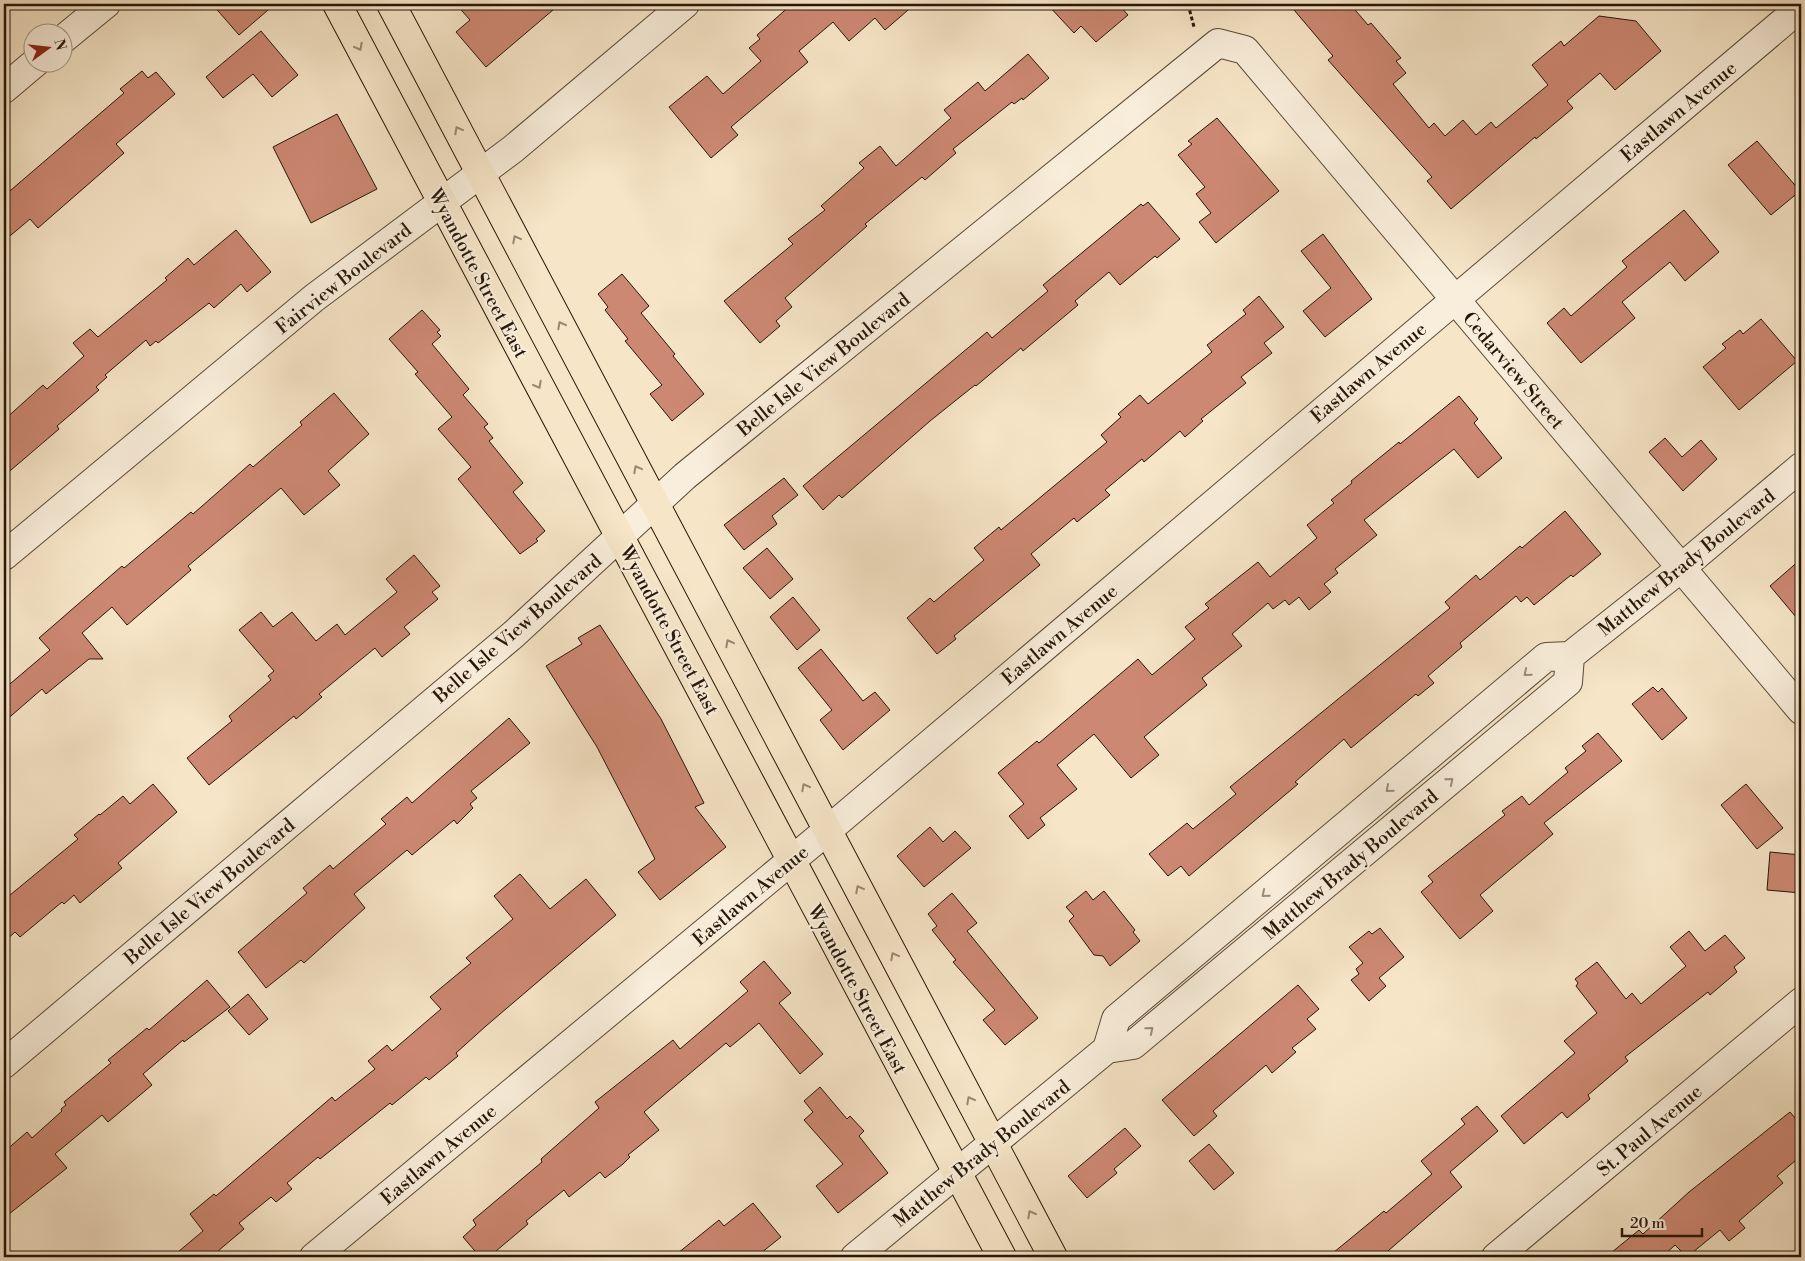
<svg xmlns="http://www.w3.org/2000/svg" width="1805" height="1261" viewBox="0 0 1805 1261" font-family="'Libre Bodoni',serif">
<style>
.building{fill:#cd8873;stroke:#261608}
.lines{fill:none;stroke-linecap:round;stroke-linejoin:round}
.minor-casing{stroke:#5a4a38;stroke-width:30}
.major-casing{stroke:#261608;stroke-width:30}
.path{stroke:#261608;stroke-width:3;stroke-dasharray:4 2.5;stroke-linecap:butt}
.minor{stroke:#f9eedb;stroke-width:28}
.major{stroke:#f6e5c7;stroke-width:28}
.oneway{stroke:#988871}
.oneway2{stroke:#9a8d7c}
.labels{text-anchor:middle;stroke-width:4.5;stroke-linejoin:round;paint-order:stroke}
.street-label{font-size:19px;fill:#261608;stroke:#f9eedb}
</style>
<rect width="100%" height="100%" fill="#f6e5c7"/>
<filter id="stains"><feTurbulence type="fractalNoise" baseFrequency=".004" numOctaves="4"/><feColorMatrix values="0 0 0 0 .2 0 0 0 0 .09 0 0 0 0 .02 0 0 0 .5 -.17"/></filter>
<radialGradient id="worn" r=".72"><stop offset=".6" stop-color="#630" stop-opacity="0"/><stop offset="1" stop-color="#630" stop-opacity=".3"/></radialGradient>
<!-- building -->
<path class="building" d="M 212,4 L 275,4 L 239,35 Z
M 456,4 L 560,4 L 486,67 L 456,32 L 470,20 Z
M 792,4 L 915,4 L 885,30 L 875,18 L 849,41 L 833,22 L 799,51 L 808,62 L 731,127 L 738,135 L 711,158 L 669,107 L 707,76 L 723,94 L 761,61 L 749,48 L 760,39 L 757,35 Z
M 1047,4 L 1118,4 L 1128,15 L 1096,42 L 1081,26 L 1074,33 Z
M 1289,4 L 1350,4 L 1368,25 L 1371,23 L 1401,58 L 1396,61 L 1406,73 L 1393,84 L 1429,128 L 1434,123 L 1445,136 L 1463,120 L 1476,135 L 1491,122 L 1496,128 L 1548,85 L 1532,65 L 1561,41 L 1564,46 L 1599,16 L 1636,21 L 1661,51 L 1615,90 L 1600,73 L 1567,101 L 1573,108 L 1536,139 L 1535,137 L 1451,209 L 1427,181 L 1432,177 L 1328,60 L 1333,56 Z
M 261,31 L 298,75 L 272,97 L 253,74 L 223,98 L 206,77 Z
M 1028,54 L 1049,78 L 1023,100 L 1022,98 L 1014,104 L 1012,102 L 953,149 L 956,153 L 925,180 L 922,177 L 865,224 L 867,226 L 785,298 L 792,307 L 776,321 L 780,326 L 760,343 L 724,301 L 793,244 L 788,239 L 825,210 L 821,206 L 864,168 L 859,163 L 880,146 L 896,166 L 951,118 L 944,110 L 978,82 L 985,91 Z
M 142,71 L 148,78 L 156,72 L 175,94 L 116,144 L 124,153 L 38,228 L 30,219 L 4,241 L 4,196 L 124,93 L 120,89 Z
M 337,114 L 377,189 L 311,223 L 273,147 Z
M 1217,118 L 1279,191 L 1216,243 L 1199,222 L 1211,213 L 1196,194 L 1205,187 L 1178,155 L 1192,144 L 1188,141 Z
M 1757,141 L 1800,191 L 1771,215 L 1728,165 Z
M 1148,202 L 1180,239 L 1157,258 L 1155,256 L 1120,285 L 1109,272 L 1075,301 L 1078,305 L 1023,351 L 1021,348 L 976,386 L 975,385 L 930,421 L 842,498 L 839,495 L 823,510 L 803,486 L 987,332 L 992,338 L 1048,291 L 1043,285 L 1141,204 L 1143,206 Z
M 1684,210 L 1719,252 L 1685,281 L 1670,262 L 1622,302 L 1635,318 L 1581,363 L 1547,323 L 1564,308 L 1571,316 L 1627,267 L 1622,261 Z
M 236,230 L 271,272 L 247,292 L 241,284 L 214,308 L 209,303 L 158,343 L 156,341 L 150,346 L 146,340 L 105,375 L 107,377 L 96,387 L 99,390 L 57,426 L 59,429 L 4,476 L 4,420 L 43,385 L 47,389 L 84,356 L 73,343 L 90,329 L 98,337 L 167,280 L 165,278 L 188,258 L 194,265 Z
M 1323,234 L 1372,299 L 1325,337 L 1303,311 L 1331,288 L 1301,251 Z
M 622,274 L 649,306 L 641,313 L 675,354 L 673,356 L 704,394 L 672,421 L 650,394 L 662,385 L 625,341 L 628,339 L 605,310 L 608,307 L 598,294 Z
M 1259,296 L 1284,327 L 1264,343 L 1272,353 L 1241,377 L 1246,383 L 1201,419 L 1203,421 L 1185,437 L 1180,431 L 1144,462 L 1142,459 L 1105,490 L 1110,495 L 1077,522 L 1074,518 L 1031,554 L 1040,565 L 954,636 L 956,639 L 937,654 L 907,618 L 930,598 L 934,602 L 984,560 L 974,548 L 999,527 L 1001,530 L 1107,442 L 1101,435 L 1121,417 L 1118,414 L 1140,395 L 1148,404 L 1212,352 L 1207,345 L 1246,314 L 1243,310 Z
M 422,310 L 440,330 L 437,332 L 441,336 L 432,344 L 469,389 L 463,395 L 488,424 L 484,427 L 493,438 L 489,441 L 523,483 L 513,492 L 545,531 L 536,539 L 538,541 L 520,554 L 458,479 L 471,467 L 438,429 L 452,417 L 415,374 L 418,372 L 389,339 Z
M 1761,319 L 1797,361 L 1739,410 L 1703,367 L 1726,348 L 1722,344 L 1740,330 L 1743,334 Z
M 334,393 L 369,434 L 328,471 L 340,485 L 304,515 L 281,488 L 188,566 L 191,570 L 127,625 L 112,607 L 82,633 L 103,659 L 89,659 L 46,694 L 42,689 L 4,722 L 4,689 L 50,650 L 39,638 L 122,566 L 124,568 L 191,512 L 193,514 L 250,464 L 253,467 L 302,425 L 300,422 Z
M 1459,396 L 1478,419 L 1474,423 L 1502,458 L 1478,478 L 1454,449 L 1364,520 L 1377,535 L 1335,569 L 1338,573 L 1324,584 L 1331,592 L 1309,610 L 1299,597 L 1289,605 L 1285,600 L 1273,609 L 1268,603 L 1232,634 L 1242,646 L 1202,678 L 1207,685 L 1144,737 L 1159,755 L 1131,778 L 1094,734 L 1057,765 L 1077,789 L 1040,818 L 1045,825 L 1028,839 L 1009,816 L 1024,804 L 998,773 L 1037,741 L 1039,743 L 1138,659 L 1152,675 L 1195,639 L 1185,627 L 1209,608 L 1205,604 L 1258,562 L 1270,577 L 1317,538 L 1307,525 L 1334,503 L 1331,500 L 1352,483 L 1351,481 L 1399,442 L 1400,444 Z
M 1665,438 L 1682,457 L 1701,440 L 1717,459 L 1683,491 L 1649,452 Z
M 784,478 L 798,495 L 772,516 L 777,524 L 744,550 L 724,525 Z
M 1565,511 L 1601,554 L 1573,577 L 1571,575 L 1534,605 L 1527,597 L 1521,602 L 1516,596 L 1460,643 L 1462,647 L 1428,676 L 1434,683 L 1418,696 L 1416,694 L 1351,748 L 1344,739 L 1295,782 L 1298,784 L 1189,876 L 1181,866 L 1168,876 L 1149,854 L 1187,823 L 1193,829 L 1236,794 L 1230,787 L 1450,608 L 1445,602 L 1476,575 L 1480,580 L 1520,546 L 1522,548 Z
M 767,548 L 793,579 L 770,599 L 743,568 Z
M 414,555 L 440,586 L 432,592 L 438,599 L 404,627 L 410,634 L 382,657 L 375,648 L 319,694 L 322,697 L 296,719 L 294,716 L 209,785 L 187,758 L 232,721 L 229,716 L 271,680 L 268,676 L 274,671 L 239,630 L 261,612 L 273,627 L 292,612 L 316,641 L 337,624 L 345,635 L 397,592 L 386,579 Z
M 1801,559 L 1801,623 L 1770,586 Z
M 793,597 L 820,630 L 797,650 L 770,617 Z
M 600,625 L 661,719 L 704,803 L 695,807 L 726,847 L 660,900 L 638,872 L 655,859 L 597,747 L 546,666 L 582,644 L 578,638 Z
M 821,649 L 863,701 L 875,692 L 890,710 L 843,750 L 820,720 L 832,710 L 798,668 Z
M 1653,687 L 1658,692 L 1662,688 L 1687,718 L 1662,740 L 1632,704 Z
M 509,718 L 530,743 L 471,791 L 477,798 L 470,804 L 473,808 L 457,824 L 454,820 L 412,855 L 407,850 L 354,894 L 365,908 L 304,963 L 301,960 L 266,988 L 238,952 L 307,893 L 303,888 L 330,865 L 333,869 L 386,824 L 381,819 L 407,797 L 412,803 Z
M 1598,733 L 1622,761 L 1544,823 L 1553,834 L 1480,895 L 1493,911 L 1460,939 L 1421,892 L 1433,882 L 1428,876 L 1505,815 L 1502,811 L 1522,796 L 1529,805 L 1568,772 L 1565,768 L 1586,751 L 1582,746 Z
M 153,784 L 177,812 L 118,863 L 122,868 L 80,903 L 74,895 L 64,904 L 62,902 L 20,937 L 15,932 L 4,942 L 4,900 L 78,839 L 74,835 L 99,814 L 100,815 L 123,796 L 130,804 Z
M 1746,784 L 1783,828 L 1757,849 L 1721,805 Z
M 930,827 L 943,842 L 955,831 L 971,848 L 924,887 L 897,856 Z
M 1770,852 L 1801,855 L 1801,893 L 1767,890 Z
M 520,874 L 550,909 L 586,879 L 616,915 L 486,1026 L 456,1053 L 458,1056 L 429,1080 L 426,1077 L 392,1105 L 390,1103 L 320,1159 L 318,1157 L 287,1183 L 292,1189 L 276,1202 L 271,1197 L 239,1223 L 244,1229 L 211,1257 L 172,1257 L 203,1231 L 190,1214 L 214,1194 L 216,1196 L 332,1097 L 335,1101 L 375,1069 L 368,1061 L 387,1045 L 392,1051 L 441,1009 L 430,997 L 471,963 L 466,958 L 513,919 L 494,896 Z
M 1086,891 L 1093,900 L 1104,891 L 1135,930 L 1133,932 L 1140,941 L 1110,966 L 1103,956 L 1094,955 L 1069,921 L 1074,916 L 1066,907 Z
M 952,893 L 977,923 L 967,931 L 1038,1018 L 1005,1045 L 983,1020 L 995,1010 L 953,962 L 956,960 L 932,930 L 937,926 L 928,914 Z
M 1380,928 L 1404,957 L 1379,978 L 1386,986 L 1369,1001 L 1351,980 L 1359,974 L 1356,969 L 1363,963 L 1349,947 L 1369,931 L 1372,934 Z
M 1689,931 L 1705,951 L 1725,935 L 1745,958 L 1734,967 L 1737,972 L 1710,995 L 1708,992 L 1625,1057 L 1628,1061 L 1588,1095 L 1590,1099 L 1567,1118 L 1562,1112 L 1524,1144 L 1501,1116 L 1575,1053 L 1564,1041 L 1597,1013 L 1576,986 L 1578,983 L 1575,979 L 1597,962 L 1626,999 L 1632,993 L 1641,1004 L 1686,966 L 1670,947 Z
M 764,961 L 791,993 L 779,1003 L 823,1054 L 800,1074 L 759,1023 L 730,1047 L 726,1043 L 644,1112 L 659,1130 L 628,1155 L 630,1157 L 623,1164 L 605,1178 L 600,1172 L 569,1197 L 564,1190 L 526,1221 L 528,1224 L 489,1257 L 480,1257 L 463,1237 L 476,1225 L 473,1220 L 542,1162 L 541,1159 L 599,1108 L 595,1102 L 673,1040 L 680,1049 L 748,991 L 740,982 Z
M 207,980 L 230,1007 L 184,1042 L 183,1040 L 143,1074 L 152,1085 L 108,1122 L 102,1115 L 55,1154 L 67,1168 L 4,1218 L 4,1152 L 27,1132 L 32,1138 L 62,1111 L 61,1109 L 66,1105 L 64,1102 L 111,1063 L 108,1060 L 147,1028 L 149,1030 Z
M 1298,985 L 1319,1009 L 1307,1019 L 1316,1029 L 1292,1048 L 1296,1052 L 1272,1073 L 1266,1065 L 1213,1111 L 1217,1116 L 1194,1136 L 1162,1100 Z
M 248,994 L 268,1019 L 249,1035 L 228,1011 Z
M 820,1087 L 847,1119 L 850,1116 L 864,1131 L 859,1136 L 888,1173 L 838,1213 L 816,1186 L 843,1164 L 804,1120 L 813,1112 L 804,1101 Z
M 1477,1106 L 1498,1131 L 1450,1172 L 1462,1187 L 1381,1257 L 1328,1257 L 1384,1211 L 1386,1213 L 1432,1174 L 1421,1161 L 1465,1124 L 1461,1119 Z
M 1790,1112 L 1801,1125 L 1801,1156 L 1777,1176 L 1783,1183 L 1739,1221 L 1745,1228 L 1729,1241 L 1720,1230 L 1687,1257 L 1675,1245 L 1662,1257 L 1606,1257 L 1639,1230 L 1643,1234 L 1689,1192 Z
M 1125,1128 L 1141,1146 L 1114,1169 L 1117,1173 L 1087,1198 L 1068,1176 Z
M 1209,1144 L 1234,1173 L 1214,1190 L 1189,1161 Z
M 753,1203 L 781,1237 L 756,1257 L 673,1257 L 719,1220 L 724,1226 Z"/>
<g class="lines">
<!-- minor casing -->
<g class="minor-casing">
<path id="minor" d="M 62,40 L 106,4
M 4,89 L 36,62
M 4,556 L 314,298 L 513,149 L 685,4
M 1107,1049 L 1116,1019 L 1546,657 L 1570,656 L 1681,568 L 1801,467
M 4,1064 L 514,634 L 685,476 L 1218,43 L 1245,50 L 1801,710
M 314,1257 L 828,830 L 1801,7
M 855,1257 L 1107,1049 L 1133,1045 L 1568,682 L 1570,656
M 1496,1257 L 1801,1002"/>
</g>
<!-- major casing -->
<g class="major-casing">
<path id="major" d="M 337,4 L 1002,1257
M 391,4 L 1053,1257"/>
</g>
<!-- path -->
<path class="path" d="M 1188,4 L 1194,27"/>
<!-- minor -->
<use href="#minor" class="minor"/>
<!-- major -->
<use href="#major" class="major"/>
</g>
<!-- one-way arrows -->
<defs><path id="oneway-chevron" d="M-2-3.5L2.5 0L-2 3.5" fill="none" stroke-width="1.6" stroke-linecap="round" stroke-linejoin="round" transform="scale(1.25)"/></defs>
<g class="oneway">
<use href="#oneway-chevron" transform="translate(359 47) rotate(62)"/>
<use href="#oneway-chevron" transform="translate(458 130) rotate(-118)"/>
<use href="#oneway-chevron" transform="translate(516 239) rotate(-118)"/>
<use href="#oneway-chevron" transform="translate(561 325) rotate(-118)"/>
<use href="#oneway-chevron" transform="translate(538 385) rotate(62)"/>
<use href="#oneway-chevron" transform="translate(637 469) rotate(-118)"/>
<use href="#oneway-chevron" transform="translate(729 643) rotate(-118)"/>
<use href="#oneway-chevron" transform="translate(805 787) rotate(-118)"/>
<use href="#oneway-chevron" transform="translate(859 889) rotate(-118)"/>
<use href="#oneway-chevron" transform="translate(894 956) rotate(-118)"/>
<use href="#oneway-chevron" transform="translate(970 1100) rotate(-118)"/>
<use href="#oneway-chevron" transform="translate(1031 1214) rotate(-118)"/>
</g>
<g class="oneway2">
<use href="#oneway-chevron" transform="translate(1527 673) rotate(140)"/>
<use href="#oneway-chevron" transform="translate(1450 781) rotate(-40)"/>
<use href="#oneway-chevron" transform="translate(1389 789) rotate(140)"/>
<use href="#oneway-chevron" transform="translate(1265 894) rotate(140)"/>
<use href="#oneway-chevron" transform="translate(1150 1030) rotate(-40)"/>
</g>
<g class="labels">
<!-- street labels -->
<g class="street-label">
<text transform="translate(1678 111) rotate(-40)" y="7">Eastlawn Avenue</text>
<text transform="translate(479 273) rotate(62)" y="7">Wyandotte Street East</text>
<text transform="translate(343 278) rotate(-38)" y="7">Fairview Boulevard</text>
<text transform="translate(823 364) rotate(-39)" y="7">Belle Isle View Boulevard</text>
<text transform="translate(1514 370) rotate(50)" y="7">Cedarview Street</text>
<text transform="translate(1368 372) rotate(-40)" y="7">Eastlawn Avenue</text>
<text transform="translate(1686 562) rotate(-39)" y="7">Matthew Brady Boulevard</text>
<text transform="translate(517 628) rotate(-41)" y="7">Belle Isle View Boulevard</text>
<text transform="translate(670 630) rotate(62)" y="7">Wyandotte Street East</text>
<text transform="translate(1059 634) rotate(-40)" y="7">Eastlawn Avenue</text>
<text transform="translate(1350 864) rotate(-40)" y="7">Matthew Brady Boulevard</text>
<text transform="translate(209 891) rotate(-40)" y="7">Belle Isle View Boulevard</text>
<text transform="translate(750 895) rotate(-40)" y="7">Eastlawn Avenue</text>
<text transform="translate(858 989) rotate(62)" y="7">Wyandotte Street East</text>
<text transform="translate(1649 1130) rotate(-40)" y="7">St. Paul Avenue</text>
<text transform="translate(981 1153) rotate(-39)" y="7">Matthew Brady Boulevard</text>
<text transform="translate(438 1154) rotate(-40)" y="7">Eastlawn Avenue</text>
</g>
</g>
<!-- margin -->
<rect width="1805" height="1261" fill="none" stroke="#f6e5c7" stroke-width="20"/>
<rect x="5" y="5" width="1795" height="1251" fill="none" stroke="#261608" stroke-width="2.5"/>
<rect x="10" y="10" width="1785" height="1241" fill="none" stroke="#261608"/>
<!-- north arrow -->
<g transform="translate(48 48) rotate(75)"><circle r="24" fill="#f9eedb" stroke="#a59887"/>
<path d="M0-4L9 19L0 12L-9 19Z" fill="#8f2418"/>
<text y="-8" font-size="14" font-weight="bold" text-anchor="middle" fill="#261608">N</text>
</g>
<!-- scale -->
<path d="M1622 1228v8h80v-8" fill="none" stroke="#261608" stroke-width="2.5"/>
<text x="1630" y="1228" font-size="15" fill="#261608" stroke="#f9eedb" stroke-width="4" paint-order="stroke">20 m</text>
<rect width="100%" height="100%" filter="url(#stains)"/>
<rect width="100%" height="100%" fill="url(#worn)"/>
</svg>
